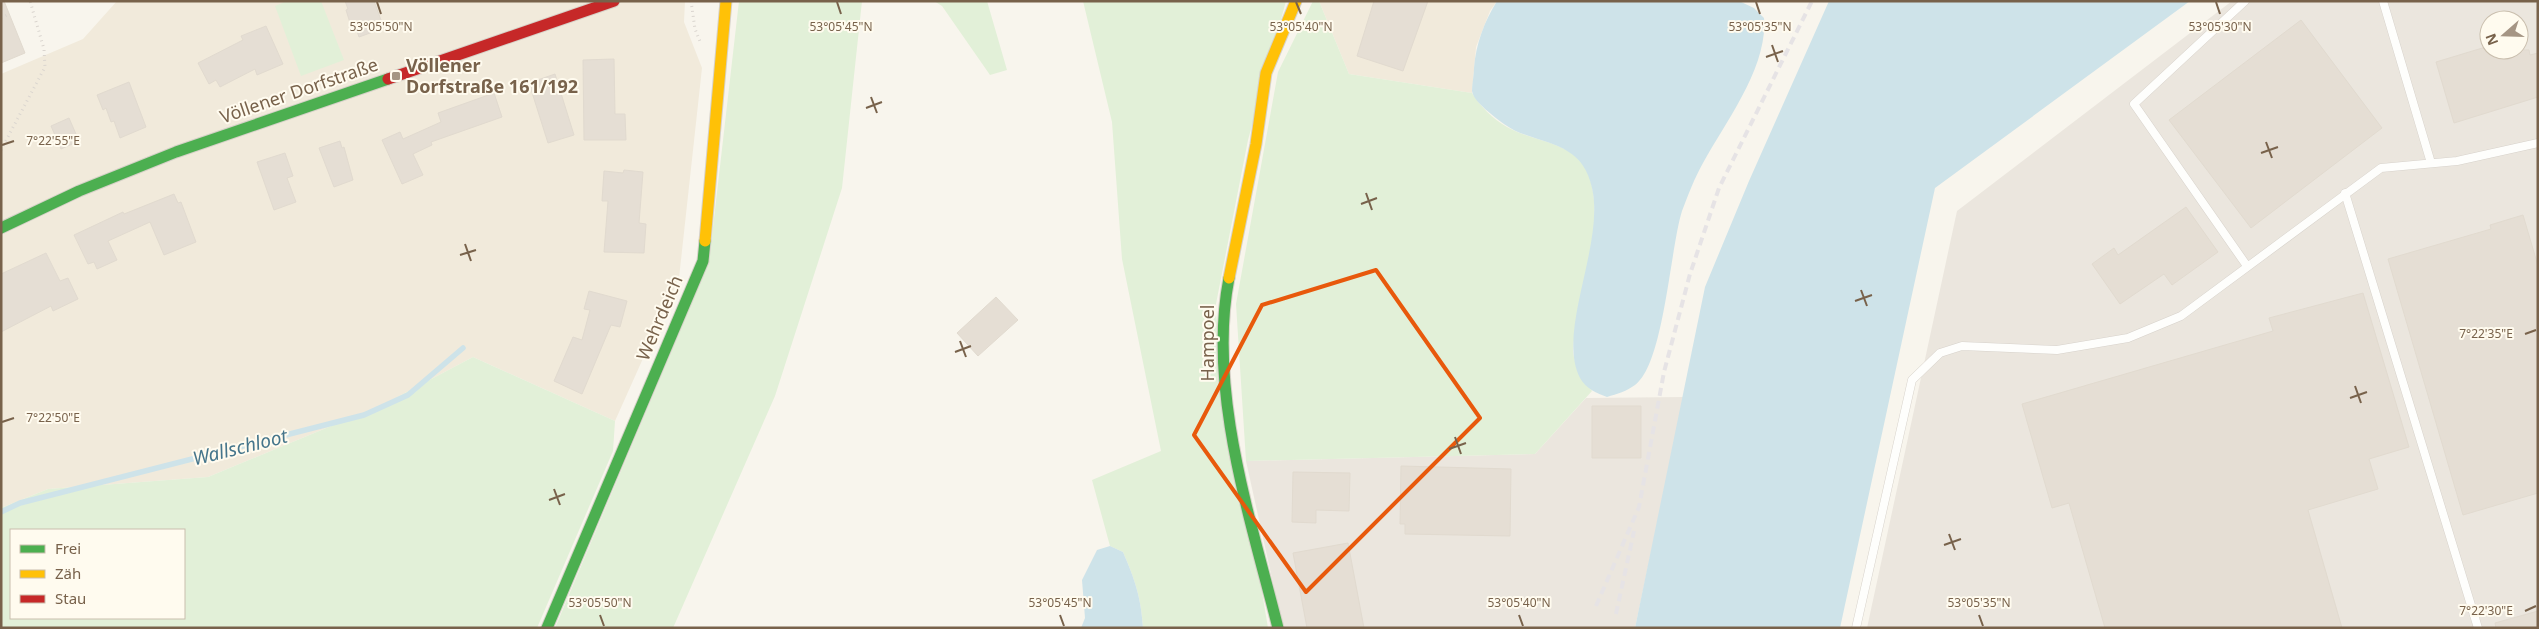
<svg xmlns="http://www.w3.org/2000/svg" width="2539" height="629" viewBox="0 0 2539 629" font-family="'Noto Sans',sans-serif">
<style>
.residential{fill:#f1eadb}
.industrial{fill:#ebe6de;fill-rule:evenodd}
.green{fill:#e2f0d8;fill-rule:evenodd}
.water{fill:#cee3e9}
.lines{fill:none;stroke-linecap:round;stroke-linejoin:round}
.stream{stroke:#cee3e9;stroke-width:5.5}
.building{fill:#e5ded4;stroke:#e1dacf}
.lane-casing{stroke:#d7d2cb;stroke-width:9}
.fast-casing{stroke:#d6d1c8;stroke-width:13}
.slow-casing{stroke:#d6d1c8;stroke-width:13}
.jam-casing{stroke:#d6d1c8;stroke-width:13}
.path{stroke:#dad5cf;stroke-width:3;stroke-dasharray:1 4;stroke-linecap:butt}
.lane{stroke:#fefefc;stroke-width:8}
.fast{stroke:#4caf50;stroke-width:11}
.slow{stroke:#ffc107;stroke-width:11}
.jam{stroke:#c62828;stroke-width:11}
.rail{stroke:#e6e3e5;stroke-width:4;stroke-dasharray:8 5;stroke-linecap:butt}
.marked{fill:none;stroke:#e8590c;stroke-width:4;stroke-linejoin:round}
.ticks{fill:none;stroke:#78624b;stroke-width:2}
.poi-dot{fill:#a59584;stroke:#fffbef;stroke-width:2}
.labels{text-anchor:middle;stroke-width:4;stroke-linejoin:round;paint-order:stroke}
.poi-label{font-size:18px;font-weight:bold;fill:#78624b;stroke:#fffbef;text-anchor:start}
.street-label{font-size:18px;fill:#78624b;stroke:#fffbef}
.water-label{font-size:19px;font-style:italic;fill:#45758b;stroke:#fffbef}
.ticks-label{font-size:12px;text-anchor:middle;fill:#78624b;stroke:#fffbef;stroke-width:4;stroke-linejoin:round;paint-order:stroke}
</style>
<rect width="100%" height="100%" fill="#f8f5ed"/>
<!-- residential -->
<path class="residential" d="M 117,1 L 685,1 L 684,22 L 702,68 L 679,278 L 615,421 L 473,357 L 384,404 L 208,477 L 48,489 L 1,508 L 1,74 L 83,39 Z
M 1319,1 L 1497,1 L 1490,11 L 1476,47 L 1472,93 L 1349,74 Z"/>
<!-- industrial -->
<path class="industrial" d="M 2232,1 L 2538,1 L 2538,628 L 1867,628 L 1957,211 ZM 2489,20 L 2519,20 L 2519,50 L 2489,50 Z
M 1684,397 L 1635,628 L 1283,628 L 1246,461 L 1535,454 L 1586,398 Z"/>
<!-- green -->
<path class="green" d="M 287,1 L 321,1 L 344,60 L 301,76 L 275,6 Z
M 739,1 L 862,1 L 842,188 L 775,396 L 673,628 L 555,628 L 709,262 Z
M 934,1 L 987,1 L 1007,70 L 990,75 L 942,6 Z
M 1083,1 L 1286,1 L 1248,140 L 1215,309 L 1268,628 L 1143,628 C 1141,597 1135,580 1123,552 L 1110,546 L 1092,480 L 1161,451 L 1122,259 L 1112,122 Z
M 1313,1 L 1319,1 L 1349,74 L 1472,93 C 1480,106 1493,119 1507,127 C 1537,144 1582,141 1591,182 C 1603,231 1581,279 1576,328 C 1575,335 1573,344 1573,351 C 1574,365 1583,381 1592,391 L 1535,454 L 1246,461 L 1236,304 L 1278,72 Z
M 473,357 L 615,421 L 613,451 L 537,628 L 1,628 L 1,508 L 48,489 L 208,477 L 384,404 ZM 11,530 L 184,530 L 184,618 L 11,618 Z"/>
<!-- water -->
<path class="water" d="M 1497,1 L 1739,1 L 1754,8 L 1764,18 C 1768,67 1726,121 1703,163 C 1695,177 1688,195 1682,211 C 1670,249 1664,364 1635,385 C 1627,391 1617,394 1607,397 C 1597,393 1586,389 1580,378 C 1556,331 1605,245 1592,188 C 1584,150 1558,146 1526,135 C 1510,130 1498,120 1485,109 C 1480,104 1473,98 1472,91 C 1472,84 1474,75 1474,68 C 1476,44 1484,22 1497,1 Z
M 1829,1 L 2190,1 L 1935,188 L 1840,628 L 1635,628 L 1705,287 L 1749,181 Z
M 1110,546 L 1123,552 C 1135,580 1141,597 1143,628 L 1081,628 L 1085,618 L 1082,580 L 1097,550 Z"/>
<g class="lines">
<!-- stream -->
<path class="stream" d="M 1,512 L 20,503 L 364,415 L 408,395 L 463,348"/>
</g>
<!-- building -->
<path class="building" d="M 1,1 L 4,1 L 25,53 L 1,63 Z
M 345,1 L 374,1 L 384,28 L 359,37 L 356,28 L 352,29 L 346,10 L 348,9 Z
M 1374,1 L 1428,1 L 1403,71 L 1357,56 Z
M 2301,20 L 2382,128 L 2251,228 L 2169,120 Z
M 266,26 L 283,64 L 257,75 L 255,69 L 220,87 L 216,80 L 209,84 L 198,63 L 243,40 L 241,36 Z
M 2489,46 L 2489,50 L 2529,50 L 2530,55 L 2538,53 L 2538,97 L 2454,123 L 2436,62 Z
M 614,59 L 615,114 L 625,114 L 626,140 L 584,140 L 583,60 Z
M 555,74 L 574,135 L 548,143 L 529,83 Z
M 129,82 L 146,127 L 120,138 L 114,121 L 111,122 L 106,108 L 103,110 L 97,95 Z
M 494,93 L 502,117 L 431,142 L 432,145 L 413,154 L 423,175 L 402,184 L 382,140 L 400,132 L 403,139 L 441,122 L 438,113 Z
M 69,118 L 79,141 L 61,149 L 51,126 Z
M 340,141 L 342,148 L 344,147 L 353,180 L 334,187 L 319,148 Z
M 285,153 L 293,176 L 287,178 L 296,202 L 274,210 L 257,162 Z
M 624,170 L 643,172 L 639,223 L 646,224 L 644,253 L 604,252 L 608,201 L 602,201 L 604,171 L 623,173 Z
M 174,194 L 178,203 L 181,202 L 196,242 L 164,255 L 150,222 L 108,241 L 117,260 L 97,269 L 94,262 L 88,264 L 74,235 L 123,212 L 124,214 Z
M 2186,207 L 2218,252 L 2172,285 L 2164,274 L 2120,304 L 2092,264 L 2114,248 L 2118,255 Z
M 2523,215 L 2538,266 L 2538,493 L 2463,515 L 2388,259 L 2491,229 L 2490,225 Z
M 46,253 L 60,281 L 68,278 L 78,299 L 53,311 L 51,306 L 1,332 L 1,274 Z
M 589,291 L 627,301 L 620,327 L 611,325 L 582,394 L 554,381 L 573,337 L 582,340 L 590,310 L 584,309 Z
M 2363,293 L 2409,447 L 2369,459 L 2378,489 L 2308,510 L 2342,628 L 2105,628 L 2069,503 L 2052,508 L 2022,404 L 2273,331 L 2269,318 Z
M 996,297 L 1018,320 L 978,356 L 957,333 Z
M 1592,406 L 1641,406 L 1641,458 L 1592,458 Z
M 1401,466 L 1511,469 L 1510,536 L 1405,534 L 1405,524 L 1400,524 Z
M 1293,472 L 1350,473 L 1349,511 L 1316,510 L 1316,523 L 1292,522 Z
M 1348,543 L 1364,628 L 1307,628 L 1293,553 Z
M 2538,611 L 2538,628 L 2496,628 L 2495,623 Z"/>
<g class="lines">
<!-- lane casing -->
<g class="lane-casing">
<path id="lane" d="M 2245,1 L 2134,104 L 2247,266
M 2383,1 L 2431,163
M 2345,193 L 2478,628
M 1856,628 L 1912,380 L 1940,353 L 1962,346 L 2057,350 L 2128,338 L 2181,316 L 2381,168 L 2457,161 L 2538,143"/>
</g>
<!-- fast casing -->
<g class="fast-casing">
<path id="fast" d="M 1,228 L 79,191 L 176,152 L 388,79
M 1229,278 C 1207,390 1251,520 1278,628
M 547,628 L 703,261 L 705,241"/>
</g>
<!-- slow casing -->
<g class="slow-casing">
<path id="slow" d="M 705,241 L 726,1
M 1229,278 L 1256,144 L 1266,73 L 1296,1"/>
</g>
<!-- jam casing -->
<g class="jam-casing">
<path id="jam" d="M 388,79 L 614,1"/>
</g>
<!-- path -->
<path class="path" d="M 691,1 L 695,29 L 701,44
M 1,18 L 9,14
M 1,150 L 45,67 L 44,49 L 30,1"/>
<!-- lane -->
<use href="#lane" class="lane"/>
<!-- fast -->
<use href="#fast" class="fast"/>
<!-- slow -->
<use href="#slow" class="slow"/>
<!-- jam -->
<use href="#jam" class="jam"/>
<!-- rail -->
<path class="rail" d="M 1596,606 L 1639,507 L 1664,372 L 1690,274 L 1719,188 L 1812,1
M 1616,614 L 1634,531"/>
</g>
<!-- marked area -->
<path class="marked" d="M 1376,270 L 1480,418 L 1306,592 L 1194,435 L 1262,305 Z"/>
<!-- ticks -->
<path class="ticks" d="M 377,2 L 381,14M 837,2 L 841,14M 1296,2 L 1301,14M 1756,2 L 1760,14M 2216,2 L 2220,14M 1772,45 L 1778,62M 1766,57 L 1783,51M 871,97 L 877,113M 866,108 L 882,102M 2266,142 L 2272,158M 2,145 L 14,141M 2261,153 L 2278,147M 1366,193 L 1372,210M 1361,204 L 1377,198M 465,244 L 471,261M 460,255 L 476,250M 1861,290 L 1867,306M 1855,301 L 1872,295M 2525,334 L 2536,330M 960,341 L 966,357M 955,352 L 971,346M 2355,386 L 2361,403M 2350,398 L 2367,392M 2,422 L 14,418M 1455,437 L 1461,454M 1449,449 L 1466,443M 554,489 L 560,505M 549,500 L 565,494M 1949,534 L 1955,550M 1944,545 L 1961,539M 2525,611 L 2536,606M 600,615 L 604,626M 1060,615 L 1064,626M 1519,615 L 1523,626M 1979,615 L 1983,626"/>
<!-- markers -->
<rect class="poi-dot" x="391" y="71" width="10" height="10" rx="2.5"/>
<g class="labels">
<!-- poi labels -->
<g class="poi-label">
<text x="406" y="72">Völlener<tspan x="406" dy="21">Dorfstraße 161/192</tspan></text>
</g>
<!-- street labels -->
<g class="street-label">
<text transform="translate(299 91) rotate(-19)" y="6">Völlener Dorfstraße</text>
<text transform="translate(660 318) rotate(-67)" y="6">Wehrdeich</text>
<text transform="translate(1208 343) rotate(-90)" y="6">Hampoel</text>
</g>
<!-- water labels -->
<g class="water-label">
<text transform="translate(240 447) rotate(-14)" y="7">Wallschloot</text>
</g>
</g>
<g class="ticks-label">
<text x="381" y="31">53°05'50"N</text>
<text x="841" y="31">53°05'45"N</text>
<text x="1301" y="31">53°05'40"N</text>
<text x="1760" y="31">53°05'35"N</text>
<text x="2220" y="31">53°05'30"N</text>
<text x="53" y="145">7°22'55"E</text>
<text x="2486" y="338">7°22'35"E</text>
<text x="53" y="422">7°22'50"E</text>
<text x="600" y="607">53°05'50"N</text>
<text x="1060" y="607">53°05'45"N</text>
<text x="1519" y="607">53°05'40"N</text>
<text x="1979" y="607">53°05'35"N</text>
<text x="2486" y="615">7°22'30"E</text>
</g>
<!-- border -->
<rect width="2539" height="629" fill="none" stroke="#78624b" stroke-width="5"/>
<!-- legend -->
<rect x="10" y="529" width="175" height="90" fill="#fffbef" stroke="#c9bead"/>
<rect x="20" y="545" width="25" height="8" fill="#4caf50" stroke="#c9bead"/>
<text x="55" y="554" font-size="15" fill="#78624b">Frei</text>
<rect x="20" y="570" width="25" height="8" fill="#ffc107" stroke="#c9bead"/>
<text x="55" y="579" font-size="15" fill="#78624b">Zäh</text>
<rect x="20" y="595" width="25" height="8" fill="#c62828" stroke="#c9bead"/>
<text x="55" y="604" font-size="15" fill="#78624b">Stau</text>
<!-- north arrow -->
<g transform="translate(2504 35) rotate(250)"><circle r="24" fill="#fffbef" stroke="#c9bead"/>
<path d="M0-4L9 19L0 12L-9 19Z" fill="#a59584"/>
<text y="-8" font-size="14" font-weight="bold" text-anchor="middle" fill="#78624b">N</text>
</g>
</svg>
